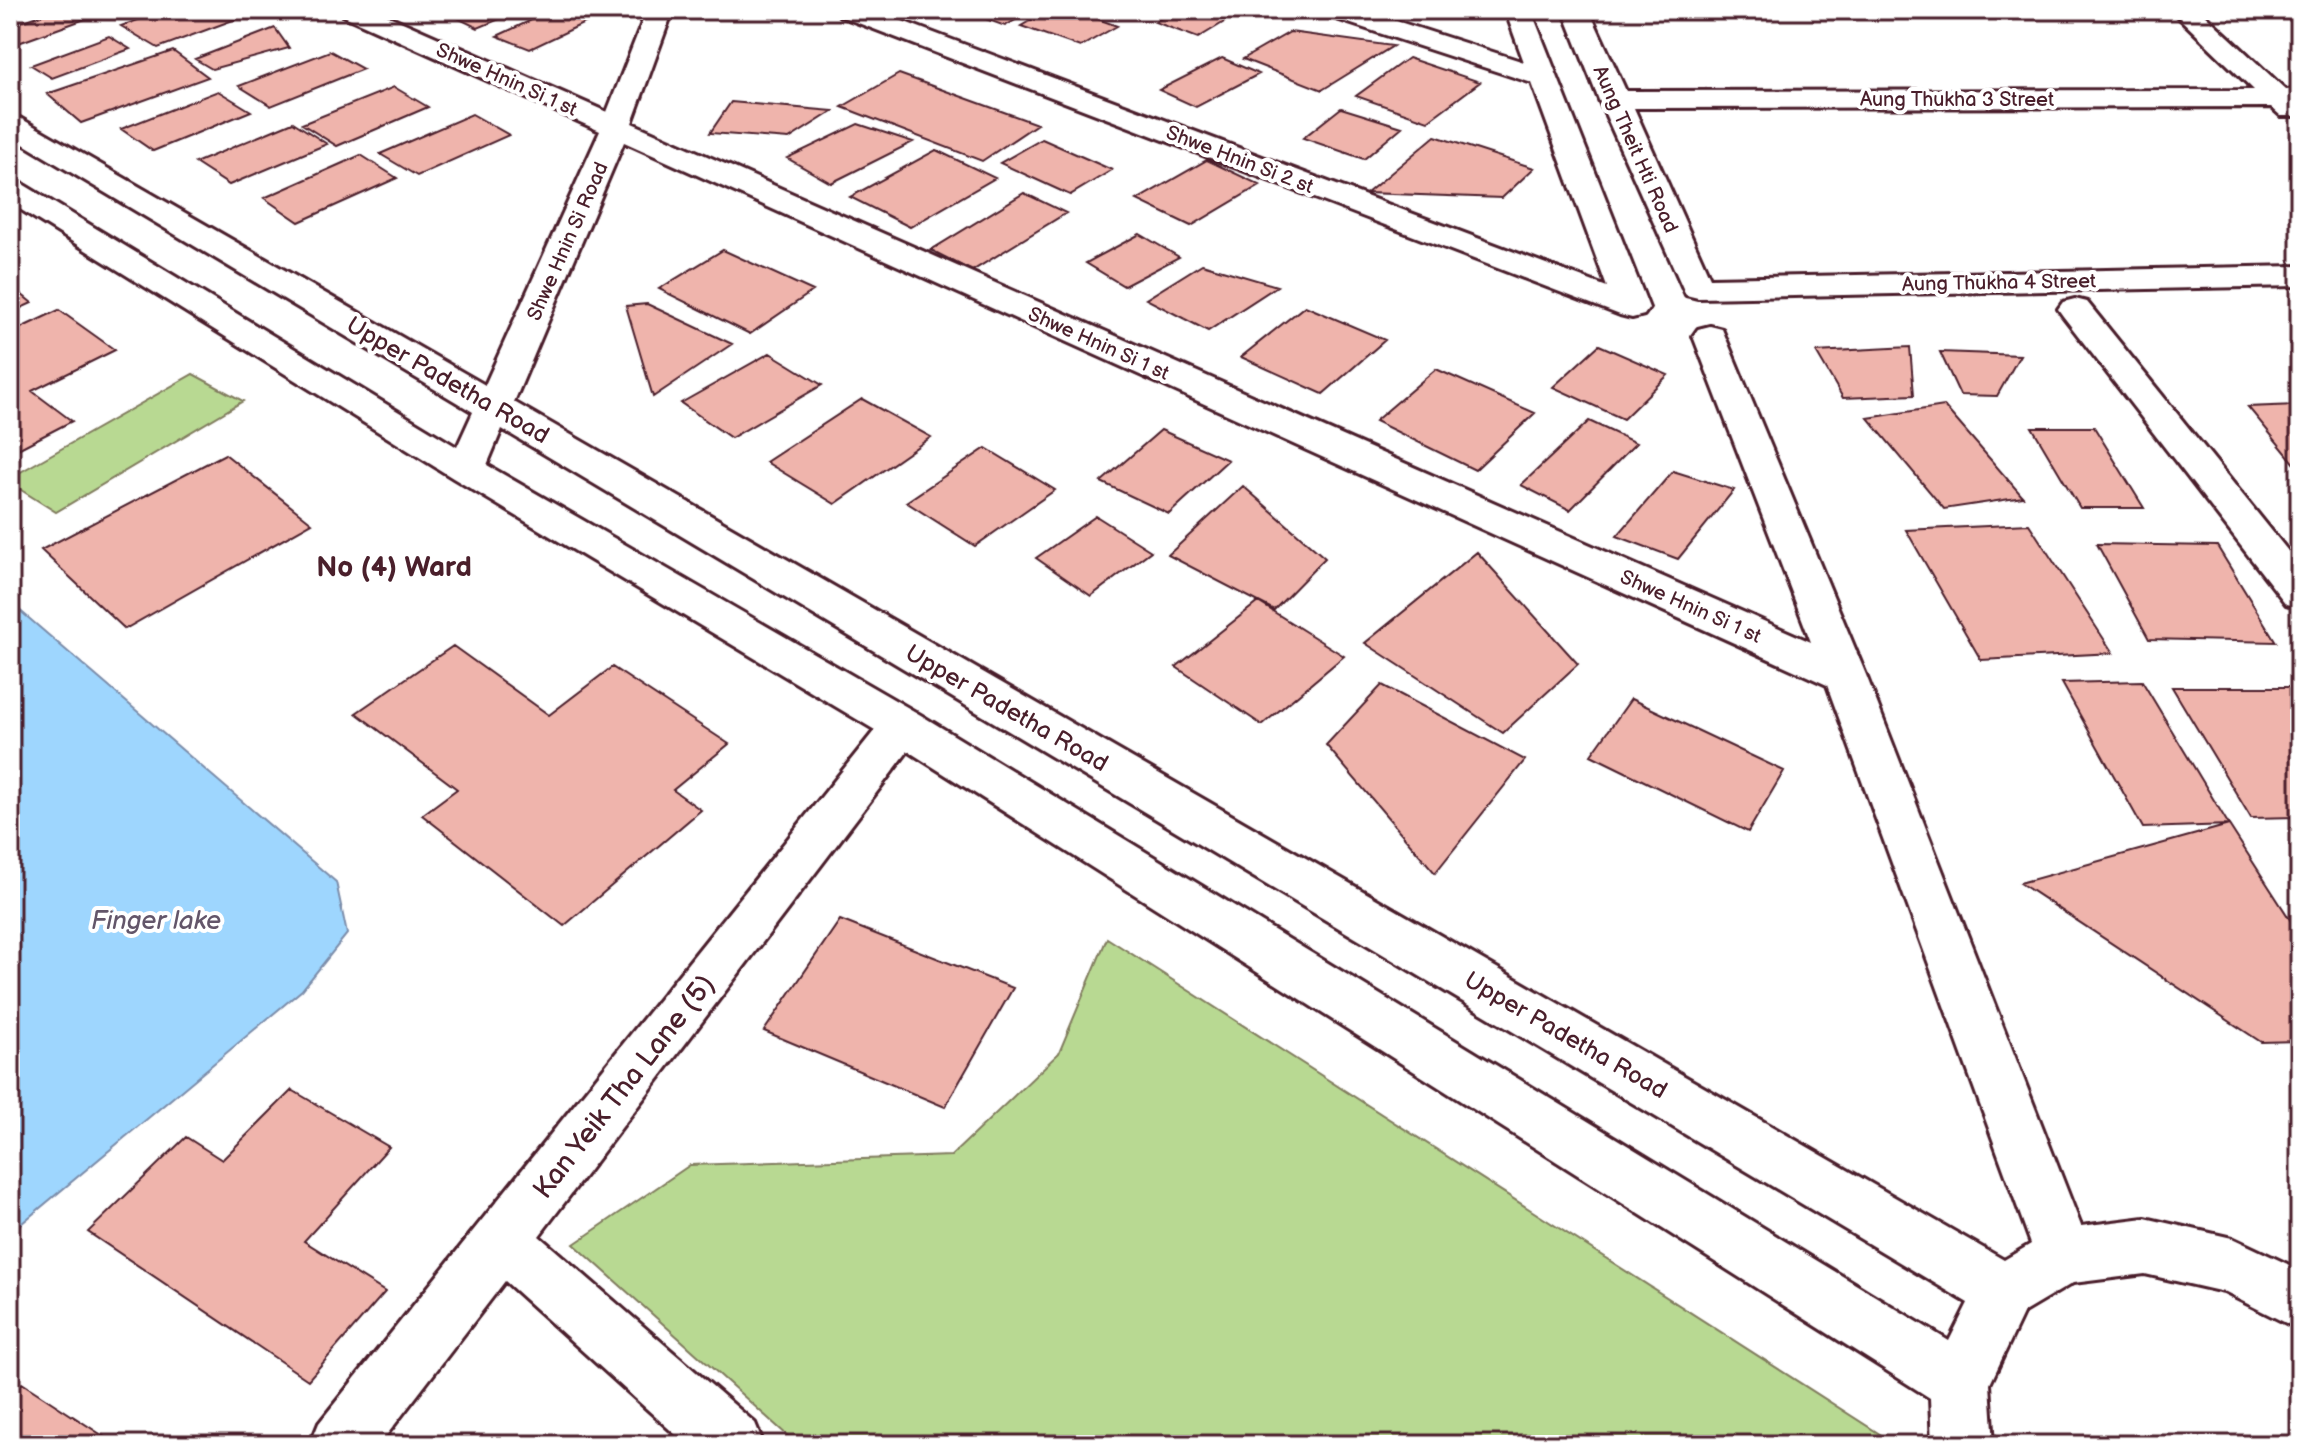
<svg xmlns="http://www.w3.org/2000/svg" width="2310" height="1455" viewBox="0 0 2310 1455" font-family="'Balsamiq Sans',sans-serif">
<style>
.green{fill:#b8d992;stroke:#817c5e;stroke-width:2}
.water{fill:#9ed6fe;stroke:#7c8daa;stroke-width:2}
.building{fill:#efb4ac;stroke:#4a1f2b;stroke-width:2}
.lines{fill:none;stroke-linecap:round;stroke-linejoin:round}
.street-casing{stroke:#4a1f2b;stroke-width:6}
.street{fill:#fff;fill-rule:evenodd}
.labels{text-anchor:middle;stroke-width:8;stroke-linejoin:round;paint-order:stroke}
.far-street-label{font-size:20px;fill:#4a1f2b;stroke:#fff}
.street-label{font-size:24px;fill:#4a1f2b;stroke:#fff}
.water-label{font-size:26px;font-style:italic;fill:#63566a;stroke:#fff}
.quarter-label{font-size:28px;font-weight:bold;fill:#4a1f2b;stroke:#fff}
.near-street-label{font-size:28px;fill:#4a1f2b;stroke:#fff}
</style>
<rect width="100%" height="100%" fill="#fff"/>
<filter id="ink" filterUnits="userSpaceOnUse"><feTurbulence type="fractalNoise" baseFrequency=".0125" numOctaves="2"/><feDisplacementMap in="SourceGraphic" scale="16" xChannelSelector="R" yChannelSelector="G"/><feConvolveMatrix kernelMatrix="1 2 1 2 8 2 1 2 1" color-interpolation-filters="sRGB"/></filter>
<g filter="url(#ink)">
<!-- green -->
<path class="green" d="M 193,374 L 243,401 L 56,512 L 10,483 L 10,478 Z
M 1107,938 L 1889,1440 L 1892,1445 L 798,1445 L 574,1244 L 690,1165 L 951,1156 L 1059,1053 Z"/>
<!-- water -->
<path class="water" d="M 10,602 L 336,882 L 347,934 L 302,990 L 10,1233 Z"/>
<!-- building -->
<path class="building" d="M 55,10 L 70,10 L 85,19 L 10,46 L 10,26 Z
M 166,10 L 260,10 L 158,48 L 121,26 Z
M 441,10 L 521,10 L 478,28 Z
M 553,10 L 574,10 L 595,18 L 530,49 L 497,36 Z
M 961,10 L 1033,10 L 1005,26 Z
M 1049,10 L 1074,10 L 1117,26 L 1080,47 L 1021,26 Z
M 1176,10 L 1244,10 L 1198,38 L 1155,22 Z
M 275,28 L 289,48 L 212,69 L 195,59 Z
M 1290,32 L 1393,46 L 1322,90 L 1243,59 Z
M 109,36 L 130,49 L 52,78 L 31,65 Z
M 173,51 L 208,77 L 81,123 L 47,94 Z
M 330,51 L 363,69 L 271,106 L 239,86 Z
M 1222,58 L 1259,74 L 1196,107 L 1159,90 Z
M 1408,58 L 1480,82 L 1428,121 L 1356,96 Z
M 899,74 L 1037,124 L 982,161 L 842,107 Z
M 394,87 L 428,107 L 337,146 L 302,124 Z
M 218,91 L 251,111 L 153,151 L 121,129 Z
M 731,102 L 833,111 L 789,139 L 710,133 Z
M 1341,108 L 1402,127 L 1364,159 L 1303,138 Z
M 472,114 L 509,135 L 417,176 L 380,154 Z
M 293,122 L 327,144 L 229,185 L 195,163 Z
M 858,124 L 913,142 L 831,183 L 787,158 Z
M 1435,136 L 1534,168 L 1502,198 L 1367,193 Z
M 1042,139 L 1112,170 L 1070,195 L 1000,163 Z
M 936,150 L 995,178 L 910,227 L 850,197 Z
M 361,155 L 397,178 L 299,222 L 264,198 Z
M 1207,160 L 1260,185 L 1191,226 L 1137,200 Z
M 1024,193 L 1066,213 L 972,271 L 931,250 Z
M 1140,234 L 1179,257 L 1124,286 L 1086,263 Z
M 723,250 L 813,291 L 750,334 L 659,289 Z
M 1202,264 L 1277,286 L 1208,331 L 1146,299 Z
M 10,285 L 32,303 L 10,313 Z
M 647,304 L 732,344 L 653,397 L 626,306 Z
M 1305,306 L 1385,340 L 1323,394 L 1241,357 Z
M 59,310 L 115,350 L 32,391 L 72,421 L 10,453 L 10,333 Z
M 1599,345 L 1668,375 L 1623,419 L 1553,387 Z
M 1910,347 L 1914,395 L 1843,398 L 1816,352 Z
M 1940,352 L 2020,355 L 1997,396 L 1960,395 Z
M 770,353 L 822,385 L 731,438 L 681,403 Z
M 1436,369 L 1535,413 L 1475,470 L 1375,421 Z
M 862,399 L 931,437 L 835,504 L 766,462 Z
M 2300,405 L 2300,470 L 2248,407 Z
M 1944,406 L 2023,497 L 1944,509 L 1868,418 Z
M 1589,421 L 1636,443 L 1570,510 L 1521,485 Z
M 2032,427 L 2094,427 L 2144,508 L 2080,508 Z
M 1161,430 L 1228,460 L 1169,514 L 1101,482 Z
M 986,448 L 1055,490 L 975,546 L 906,502 Z
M 225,454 L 312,523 L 125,629 L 41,550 Z
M 1673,471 L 1734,490 L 1678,559 L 1617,536 Z
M 1243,486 L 1325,558 L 1274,610 L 1168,555 Z
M 1096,516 L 1151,551 L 1091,596 L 1036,558 Z
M 2029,524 L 2113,653 L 1981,660 L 1906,530 Z
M 2097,544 L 2217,546 L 2276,642 L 2149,639 Z
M 1477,552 L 1578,664 L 1503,733 L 1365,643 Z
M 1258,602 L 1344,656 L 1262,725 L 1176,667 Z
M 453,646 L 549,715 L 612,667 L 729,744 L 673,790 L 701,810 L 564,926 L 422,815 L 457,789 L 356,713 Z
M 2142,681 L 2229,825 L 2143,828 L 2062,683 Z
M 1382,685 L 1525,760 L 1435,873 L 1326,745 Z
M 2172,687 L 2290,687 L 2300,701 L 2300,817 L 2251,818 Z
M 1631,699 L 1784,771 L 1748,832 L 1591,755 Z
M 2229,825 L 2300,935 L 2300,1041 L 2261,1042 L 2020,883 Z
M 840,920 L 1013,988 L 945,1107 L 764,1031 Z
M 292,1090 L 389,1147 L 304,1241 L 385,1292 L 308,1380 L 88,1232 L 186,1137 L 222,1160 Z
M 22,1383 L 117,1445 L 10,1445 L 10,1396 Z"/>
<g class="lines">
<!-- street casing -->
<g class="street-casing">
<path id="street" d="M 340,10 L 375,10 L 607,112 L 647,10 L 673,10 L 632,123 L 1811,642 L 1693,336 L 1698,329 L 1710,326 L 1722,329 L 1866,675 L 2081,1226 L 2145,1218 L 2232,1238 L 2300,1270 L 2300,1330 L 2224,1292 L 2145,1274 L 2073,1283 L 2024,1312 L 1990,1384 L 1994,1445 L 1932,1445 L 1930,1398 L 908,751 L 539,1236 L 755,1423 L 764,1445 L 687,1445 L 505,1281 L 379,1445 L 310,1445 L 319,1423 L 875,730 L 453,478 L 10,203 L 10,181 L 21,183 L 457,447 L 473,412 L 10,136 L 10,115 L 20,118 L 485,385 L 600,131 L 344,16 ZM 624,142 L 1827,685 L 2031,1244 L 2004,1260 L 514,402 ZM 502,429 L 1968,1303 L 1949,1341 L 919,714 L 487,465 Z
M 836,10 L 873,10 L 1607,287 L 1532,83 L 1327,16 L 1323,10 L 1362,10 L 1524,62 L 1505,10 L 1531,10 L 1649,308 L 1644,315 L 1632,318 L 1620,315 L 840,16 Z
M 1563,10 L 1589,10 L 1626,91 L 2254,90 L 2171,10 L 2200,10 L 2286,90 L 2300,89 L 2300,116 L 2281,116 L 2271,107 L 1634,108 L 1710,278 L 2300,266 L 2300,286 L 1698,298 L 1686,295 L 1599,100 Z
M 2075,299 L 2087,302 L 2300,566 L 2300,608 L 2286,604 L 2063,316 L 2058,309 L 2063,302 Z"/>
</g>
<!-- street -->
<use href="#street" class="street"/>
</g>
</g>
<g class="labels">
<!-- far-street labels -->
<g class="far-street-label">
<text transform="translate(507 79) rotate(24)" y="7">Shwe Hnin Si 1 st</text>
<text x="1957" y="106">Aung Thukha 3 Street</text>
<text transform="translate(1636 149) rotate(66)" y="7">Aung Theit Hti Road</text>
<text transform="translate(1240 159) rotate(21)" y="7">Shwe Hnin Si 2 st</text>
<text transform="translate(567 241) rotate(-66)" y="7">Shwe Hnin Si Road</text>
<text transform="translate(1999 282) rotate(-1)" y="7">Aung Thukha 4 Street</text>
<text transform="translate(1099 343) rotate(24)" y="7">Shwe Hnin Si 1 st</text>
<text transform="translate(1691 606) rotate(24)" y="7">Shwe Hnin Si 1 st</text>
</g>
<!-- street labels -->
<g class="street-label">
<text transform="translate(448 380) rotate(30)" y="8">Upper Padetha Road</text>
<text transform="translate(1007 708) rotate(30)" y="8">Upper Padetha Road</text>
<text transform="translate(1566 1035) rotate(30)" y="8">Upper Padetha Road</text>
</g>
<!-- water labels -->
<g class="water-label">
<text x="156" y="929">Finger lake</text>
</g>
<!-- quarter labels -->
<g class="quarter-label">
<text x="394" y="576">No (4) Ward</text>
</g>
<!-- near-street labels -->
<g class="near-street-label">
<text transform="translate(623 1086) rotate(-52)" y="10">Kan Yeik Tha Lane (5)</text>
</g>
</g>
<!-- margin -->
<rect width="2310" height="1455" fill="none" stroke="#fff" stroke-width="40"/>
<rect x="20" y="20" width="2270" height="1415" fill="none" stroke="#4a1f2b" stroke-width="3" filter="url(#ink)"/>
</svg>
